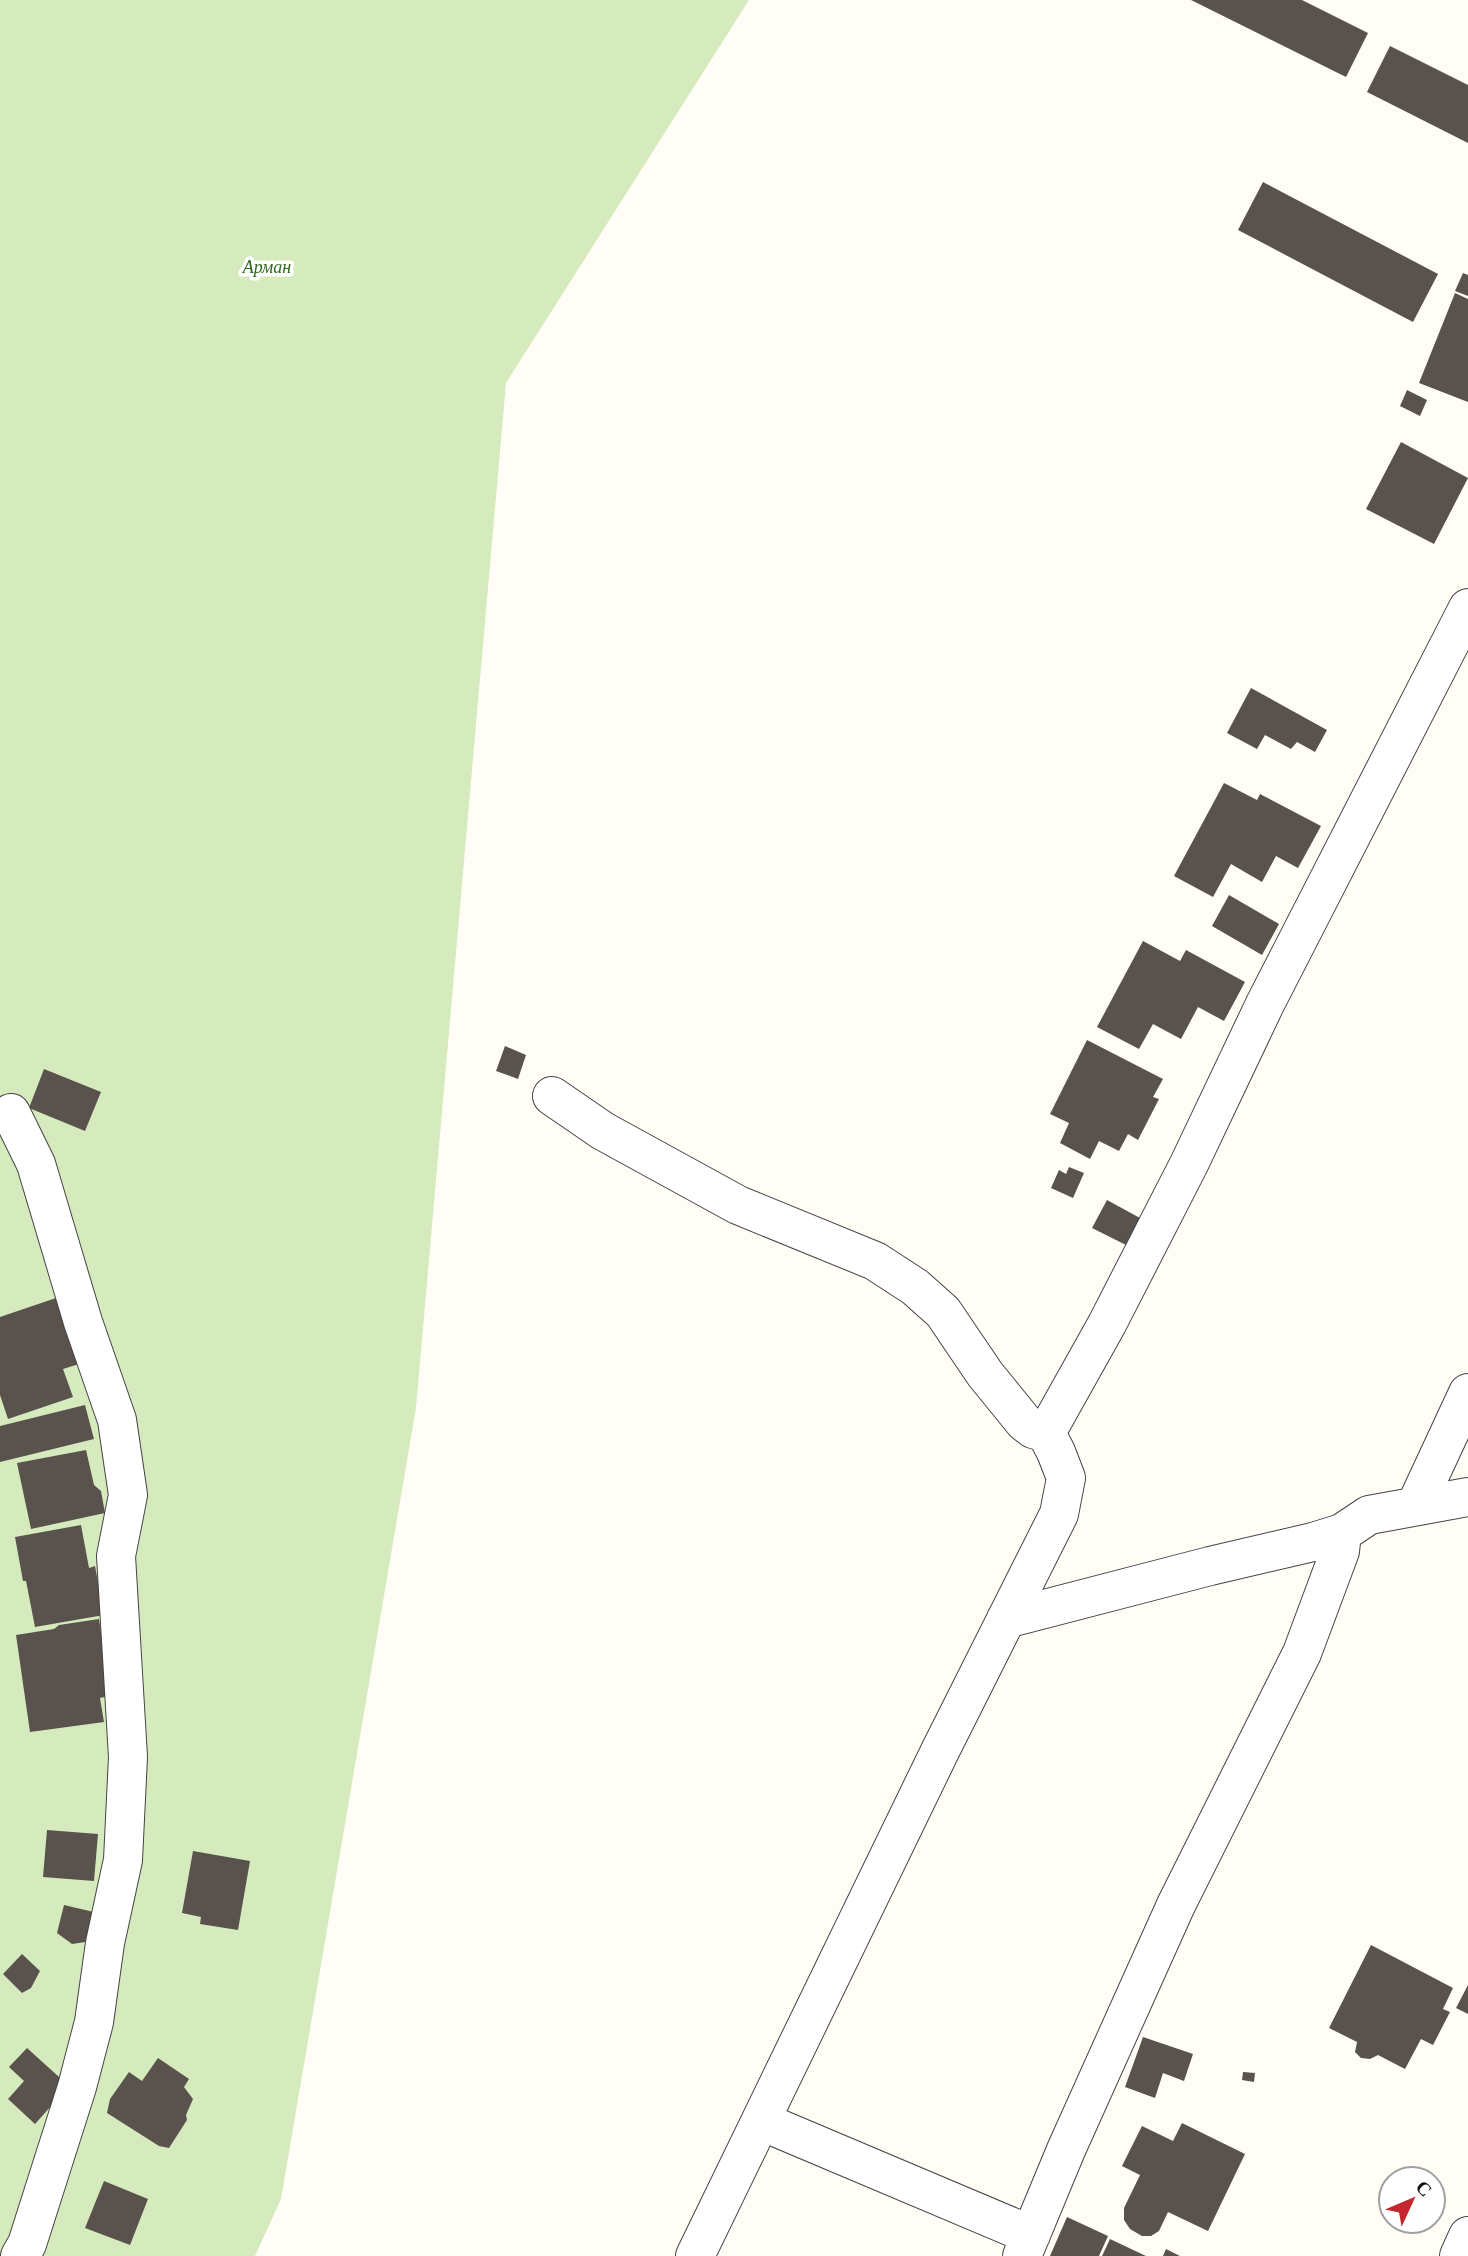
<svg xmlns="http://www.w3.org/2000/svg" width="1468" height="2256" viewBox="0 0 1468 2256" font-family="'Crimson Pro',serif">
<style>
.green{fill:#d5ebbd}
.building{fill:#5a524d}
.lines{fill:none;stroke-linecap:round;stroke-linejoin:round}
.minor-casing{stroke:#444;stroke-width:40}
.minor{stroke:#fff;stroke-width:38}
.labels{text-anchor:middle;stroke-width:7;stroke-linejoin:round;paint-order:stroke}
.park-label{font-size:18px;font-style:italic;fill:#2f6b1f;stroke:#fff}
</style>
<rect width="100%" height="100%" fill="#fffdf5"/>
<!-- green -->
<path class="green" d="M 0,0 L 749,0 L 506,383 L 416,1408 L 281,2199 L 255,2256 L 0,2256 Z"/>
<!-- building -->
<path class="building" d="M 1191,0 L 1302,0 L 1368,33 L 1346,77 Z
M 1390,46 L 1468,85 L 1468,143 L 1367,92 Z
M 1263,182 L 1438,274 L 1413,322 L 1238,230 Z
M 1463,273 L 1468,275 L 1468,296 L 1455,291 Z
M 1455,293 L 1468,299 L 1468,402 L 1419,383 Z
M 1407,390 L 1427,400 L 1420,416 L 1400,406 Z
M 1401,442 L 1468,478 L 1434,544 L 1366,509 Z
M 1251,688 L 1327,730 L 1315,752 L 1297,742 L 1291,749 L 1265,735 L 1257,749 L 1227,733 Z
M 1224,783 L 1257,800 L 1260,794 L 1321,826 L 1298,868 L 1276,856 L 1262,882 L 1231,864 L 1213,897 L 1174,876 Z
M 1229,895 L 1279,924 L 1262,955 L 1212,926 Z
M 1143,941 L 1180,961 L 1186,950 L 1245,982 L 1224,1021 L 1198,1007 L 1181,1039 L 1153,1024 L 1139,1049 L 1097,1027 Z
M 1087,1040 L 1163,1079 L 1153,1097 L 1159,1099 L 1138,1140 L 1128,1134 L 1119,1151 L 1099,1141 L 1090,1159 L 1060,1143 L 1069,1123 L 1050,1114 Z
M 505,1046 L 526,1055 L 518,1079 L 496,1071 Z
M 44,1069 L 101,1092 L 85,1131 L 29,1108 Z
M 1069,1167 L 1084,1173 L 1073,1198 L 1051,1188 L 1059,1170 L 1066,1174 Z
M 1107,1200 L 1140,1218 L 1126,1245 L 1092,1228 Z
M 56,1298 L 79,1364 L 63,1369 L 73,1397 L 8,1419 L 0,1395 L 0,1317 Z
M 85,1405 L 94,1439 L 0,1462 L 0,1426 Z
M 86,1450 L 94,1485 L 101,1491 L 105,1513 L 31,1529 L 17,1463 Z
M 81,1525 L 89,1568 L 95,1566 L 104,1615 L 35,1627 L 26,1581 L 23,1581 L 15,1537 Z
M 99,1619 L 110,1696 L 100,1698 L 104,1722 L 30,1732 L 16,1635 L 54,1629 L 59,1625 Z
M 47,1830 L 98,1834 L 94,1881 L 43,1877 Z
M 193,1851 L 250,1861 L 238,1930 L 200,1924 L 201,1917 L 182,1913 Z
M 64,1905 L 98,1913 L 92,1941 L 72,1944 L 57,1933 Z
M 1371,1945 L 1453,1988 L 1443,2009 L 1450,2012 L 1433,2045 L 1421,2039 L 1405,2069 L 1378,2055 L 1370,2059 L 1361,2058 L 1355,2052 L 1357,2042 L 1329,2028 Z
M 22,1954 L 40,1971 L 31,1988 L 22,1993 L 3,1974 Z
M 1468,1985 L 1468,2014 L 1456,2008 Z
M 1143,2037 L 1193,2054 L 1184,2081 L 1163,2073 L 1155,2098 L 1125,2087 Z
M 27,2048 L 69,2086 L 35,2124 L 8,2099 L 24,2081 L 9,2067 Z
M 158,2058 L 189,2079 L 184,2087 L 193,2099 L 186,2115 L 187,2120 L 169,2148 L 159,2146 L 107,2113 L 110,2099 L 129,2072 L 142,2081 Z
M 1243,2072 L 1255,2073 L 1254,2082 L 1242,2080 Z
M 1182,2123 L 1245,2154 L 1208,2231 L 1168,2212 L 1159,2231 L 1151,2236 L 1142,2236 L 1130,2229 L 1124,2220 L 1124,2208 L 1140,2175 L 1122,2166 L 1142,2126 L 1173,2141 Z
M 104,2181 L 148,2199 L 130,2245 L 85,2228 Z
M 1067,2217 L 1108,2236 L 1099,2256 L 1050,2256 Z
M 1110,2239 L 1146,2256 L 1102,2256 Z
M 1166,2249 L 1180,2256 L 1163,2256 Z"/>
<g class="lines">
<!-- minor casing -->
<g class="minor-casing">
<path id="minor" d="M 552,1096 L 603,1131 L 738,1205 L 875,1261 L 915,1287 L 943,1312 L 985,1374 L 1024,1422 L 1033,1429 L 1046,1433
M 11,1113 L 36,1164 L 83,1322 L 117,1420 L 128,1495 L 116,1556 L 128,1757 L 123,1860 L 105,1943 L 94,2022 L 77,2087 L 27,2244 L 20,2256
M 1416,1505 L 1468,1393
M 1342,1533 L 1369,1515 L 1468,1497
M 1006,1619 L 1210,1566 L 1313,1542 L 1342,1533 L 1340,1551 L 1302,1653 L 1176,1905 L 1066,2150 L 1022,2256
M 761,2121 L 1031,2235
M 695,2256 L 940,1751 L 1059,1514 L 1066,1478 L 1056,1452 L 1046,1433 L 1107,1324 L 1189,1164 L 1265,1004 L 1468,608
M 1459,2256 L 1468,2236"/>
</g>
<!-- minor -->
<use href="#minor" class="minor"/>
</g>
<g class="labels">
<!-- park labels -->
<g class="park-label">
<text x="267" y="273">Арман</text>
</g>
</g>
<!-- north arrow -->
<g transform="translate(1412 2200) rotate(46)"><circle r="33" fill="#ffffff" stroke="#a0a0a0" stroke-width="2"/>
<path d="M0-5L12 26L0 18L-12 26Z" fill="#c4262e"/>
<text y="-10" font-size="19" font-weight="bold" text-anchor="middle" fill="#111111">С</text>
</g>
</svg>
